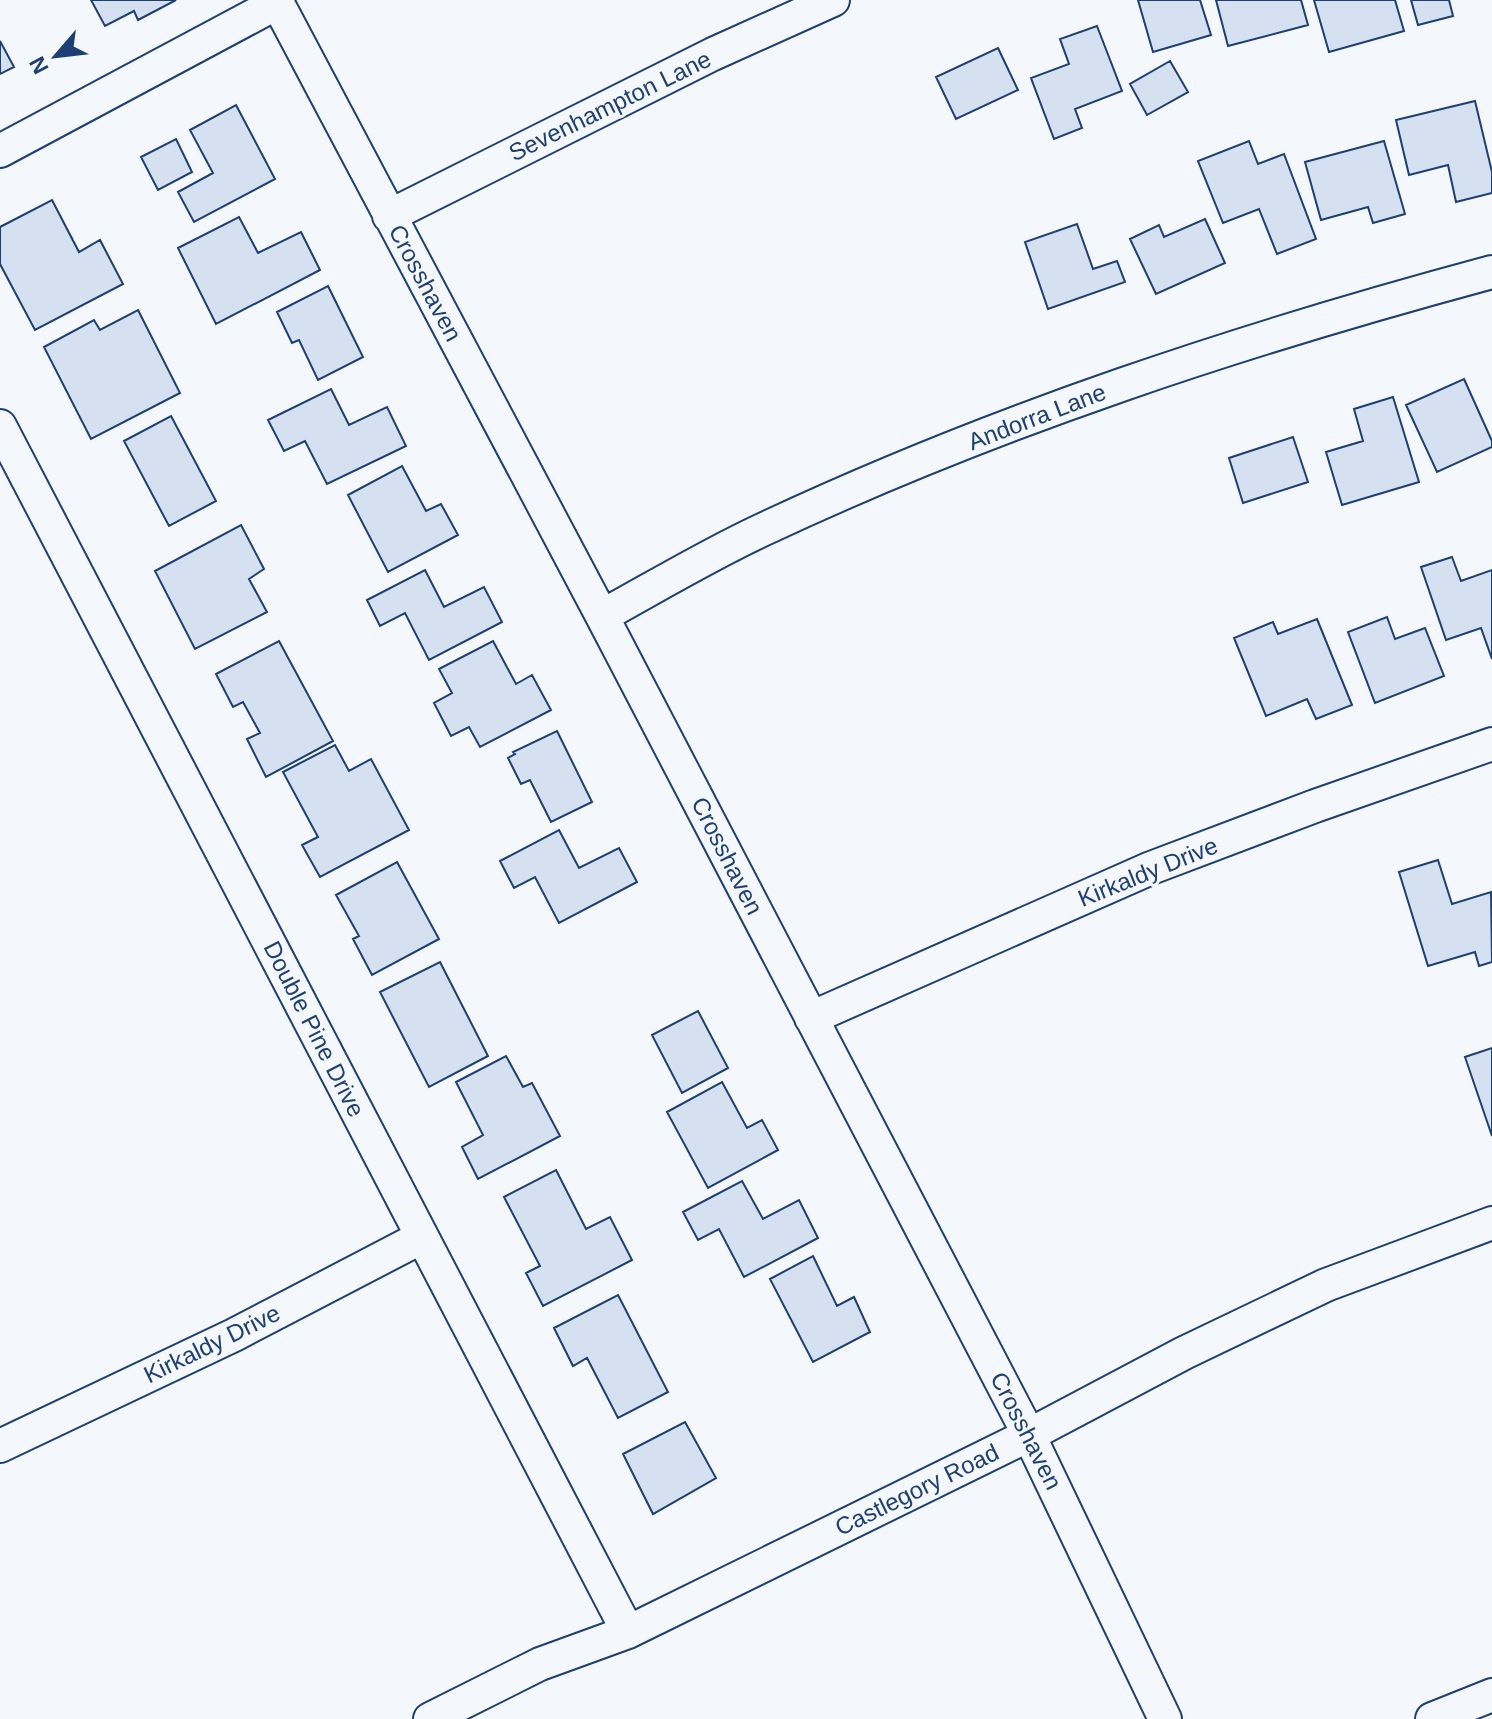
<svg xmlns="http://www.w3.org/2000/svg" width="1492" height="1719" viewBox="0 0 1492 1719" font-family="Arial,sans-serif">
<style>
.building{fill:#d5e0f0;stroke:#1d3f73;stroke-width:2}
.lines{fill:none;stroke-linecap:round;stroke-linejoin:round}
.street-casing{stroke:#1d3f73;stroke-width:36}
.street{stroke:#f4f7fb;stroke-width:32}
.labels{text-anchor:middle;stroke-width:6;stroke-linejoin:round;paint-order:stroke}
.street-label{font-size:24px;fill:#1d3f73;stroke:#f4f7fb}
</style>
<rect width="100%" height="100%" fill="#f4f7fb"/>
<!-- building -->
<path class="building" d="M 91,0 L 176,0 L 138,20 L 134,11 L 105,26 Z
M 1138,0 L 1200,0 L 1211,35 L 1153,52 Z
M 1216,0 L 1301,0 L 1308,25 L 1228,46 Z
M 1314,0 L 1395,0 L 1404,31 L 1329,52 Z
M 1411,0 L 1449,0 L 1453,16 L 1418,25 Z
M 1097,26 L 1122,91 L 1075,109 L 1082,128 L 1054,139 L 1031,78 L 1069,64 L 1060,39 Z
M 0,41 L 14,67 L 0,74 Z
M 998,48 L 1018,90 L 956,119 L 936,77 Z
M 1170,61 L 1188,92 L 1147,115 L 1130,84 Z
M 1475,101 L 1492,172 L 1492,193 L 1456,202 L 1448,165 L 1409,175 L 1396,120 Z
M 236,105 L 275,179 L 194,222 L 178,192 L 213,173 L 190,130 Z
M 176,139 L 192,172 L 158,190 L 141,157 Z
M 1249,141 L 1258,164 L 1284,154 L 1316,239 L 1277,254 L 1259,209 L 1223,223 L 1198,161 Z
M 1384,141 L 1405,214 L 1373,223 L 1368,207 L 1321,220 L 1305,162 Z
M 52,200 L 79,252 L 100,240 L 123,284 L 35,330 L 0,264 L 0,227 Z
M 239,217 L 258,253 L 301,232 L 320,270 L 216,324 L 178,248 Z
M 1205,219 L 1225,263 L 1156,294 L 1130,239 L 1159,225 L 1164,237 Z
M 1077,224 L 1093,269 L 1117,261 L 1125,282 L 1048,309 L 1025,242 Z
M 328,286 L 363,357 L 318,380 L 299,340 L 292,343 L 277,312 Z
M 138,310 L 180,393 L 91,439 L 44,347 L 94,320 L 100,330 Z
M 1464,379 L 1492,441 L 1492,447 L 1437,472 L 1406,405 Z
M 331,389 L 349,425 L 387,407 L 406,446 L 327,484 L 305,441 L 284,451 L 268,420 Z
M 1393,397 L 1419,482 L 1342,505 L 1326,452 L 1363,441 L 1354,409 Z
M 171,416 L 216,501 L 169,526 L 124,441 Z
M 1293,437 L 1308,482 L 1243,503 L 1229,458 Z
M 402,466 L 426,511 L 441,504 L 458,535 L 388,572 L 348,495 Z
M 241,525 L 264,569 L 249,579 L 267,612 L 195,649 L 155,571 Z
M 1452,557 L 1461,581 L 1492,570 L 1492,659 L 1481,628 L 1446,640 L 1421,567 Z
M 425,570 L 444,607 L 484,587 L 502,622 L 429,660 L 405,613 L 380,626 L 367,600 Z
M 1387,617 L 1395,639 L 1425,628 L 1444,676 L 1375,703 L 1348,632 Z
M 1317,619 L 1352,705 L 1316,719 L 1307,699 L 1266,716 L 1234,638 L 1273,622 L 1278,634 Z
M 279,641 L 333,741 L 266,777 L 247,739 L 260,733 L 243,702 L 233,707 L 216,674 Z
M 493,641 L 516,684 L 532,675 L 551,710 L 480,747 L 469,727 L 451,736 L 434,703 L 452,693 L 439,669 Z
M 557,731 L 592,802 L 551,822 L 530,780 L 521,784 L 508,758 L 515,754 L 513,752 Z
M 335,745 L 349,771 L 371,759 L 409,830 L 320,877 L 302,845 L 318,837 L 283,772 Z
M 559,830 L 579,868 L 619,848 L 637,882 L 559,923 L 535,877 L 514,888 L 500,861 Z
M 1438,860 L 1452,904 L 1491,892 L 1492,962 L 1479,966 L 1475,952 L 1428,966 L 1399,872 Z
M 397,862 L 439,939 L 372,975 L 353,939 L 359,936 L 336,895 Z
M 440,962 L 488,1056 L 429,1087 L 380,992 Z
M 698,1011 L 728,1068 L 682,1093 L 652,1035 Z
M 1492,1048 L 1492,1136 L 1465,1057 Z
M 506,1056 L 523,1087 L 532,1083 L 560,1136 L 478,1179 L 462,1147 L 483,1135 L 456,1082 Z
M 722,1082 L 747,1128 L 762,1120 L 778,1150 L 708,1188 L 667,1112 Z
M 556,1170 L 586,1229 L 610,1217 L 632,1260 L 543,1306 L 526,1273 L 540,1266 L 504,1197 Z
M 742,1181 L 763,1219 L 799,1200 L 818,1238 L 744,1277 L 719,1229 L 698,1240 L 683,1212 Z
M 813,1256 L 837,1306 L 854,1297 L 870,1332 L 813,1362 L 770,1279 Z
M 618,1295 L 668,1392 L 618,1418 L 587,1358 L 573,1366 L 554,1328 Z
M 685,1422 L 716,1478 L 653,1514 L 623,1454 Z"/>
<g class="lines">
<!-- street casing -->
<g class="street-casing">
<path id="street" d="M 276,0 L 602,616 L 1029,1435 L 1165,1719
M 0,151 L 277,3
M 389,216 L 713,54 L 833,0
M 0,426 L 628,1632
M 602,616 C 655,587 708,555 762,530 C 996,420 1243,339 1492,272
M 811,1018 L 1151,868 L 1315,806 L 1492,744
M 0,1446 L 234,1335 L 422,1237
M 430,1719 L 540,1664 L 628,1632 L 1029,1435 L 1184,1353 L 1326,1285 L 1492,1223
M 1432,1719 L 1492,1695"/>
</g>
<!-- street -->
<use href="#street" class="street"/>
</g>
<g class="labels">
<!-- street labels -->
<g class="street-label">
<text transform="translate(610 106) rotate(-26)" y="8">Sevenhampton Lane</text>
<text transform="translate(425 283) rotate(62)" y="8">Crosshaven</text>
<text transform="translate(1037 417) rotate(-21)" y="8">Andorra Lane</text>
<text transform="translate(727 856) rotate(63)" y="8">Crosshaven</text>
<text transform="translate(1148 872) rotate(-22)" y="8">Kirkaldy Drive</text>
<text transform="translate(314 1029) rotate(63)" y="8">Double Pine Drive</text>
<text transform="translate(212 1344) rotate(-26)" y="8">Kirkaldy Drive</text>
<text transform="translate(1026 1431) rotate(63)" y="8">Crosshaven</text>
<text transform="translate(917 1490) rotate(-26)" y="8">Castlegory Road</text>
</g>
</g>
<!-- north arrow -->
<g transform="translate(56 56) rotate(242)" stroke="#f4f7fb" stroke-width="6" paint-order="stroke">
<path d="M0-6L14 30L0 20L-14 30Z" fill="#1d3f73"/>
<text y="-12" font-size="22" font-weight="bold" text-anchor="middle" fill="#1d3f73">N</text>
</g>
</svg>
